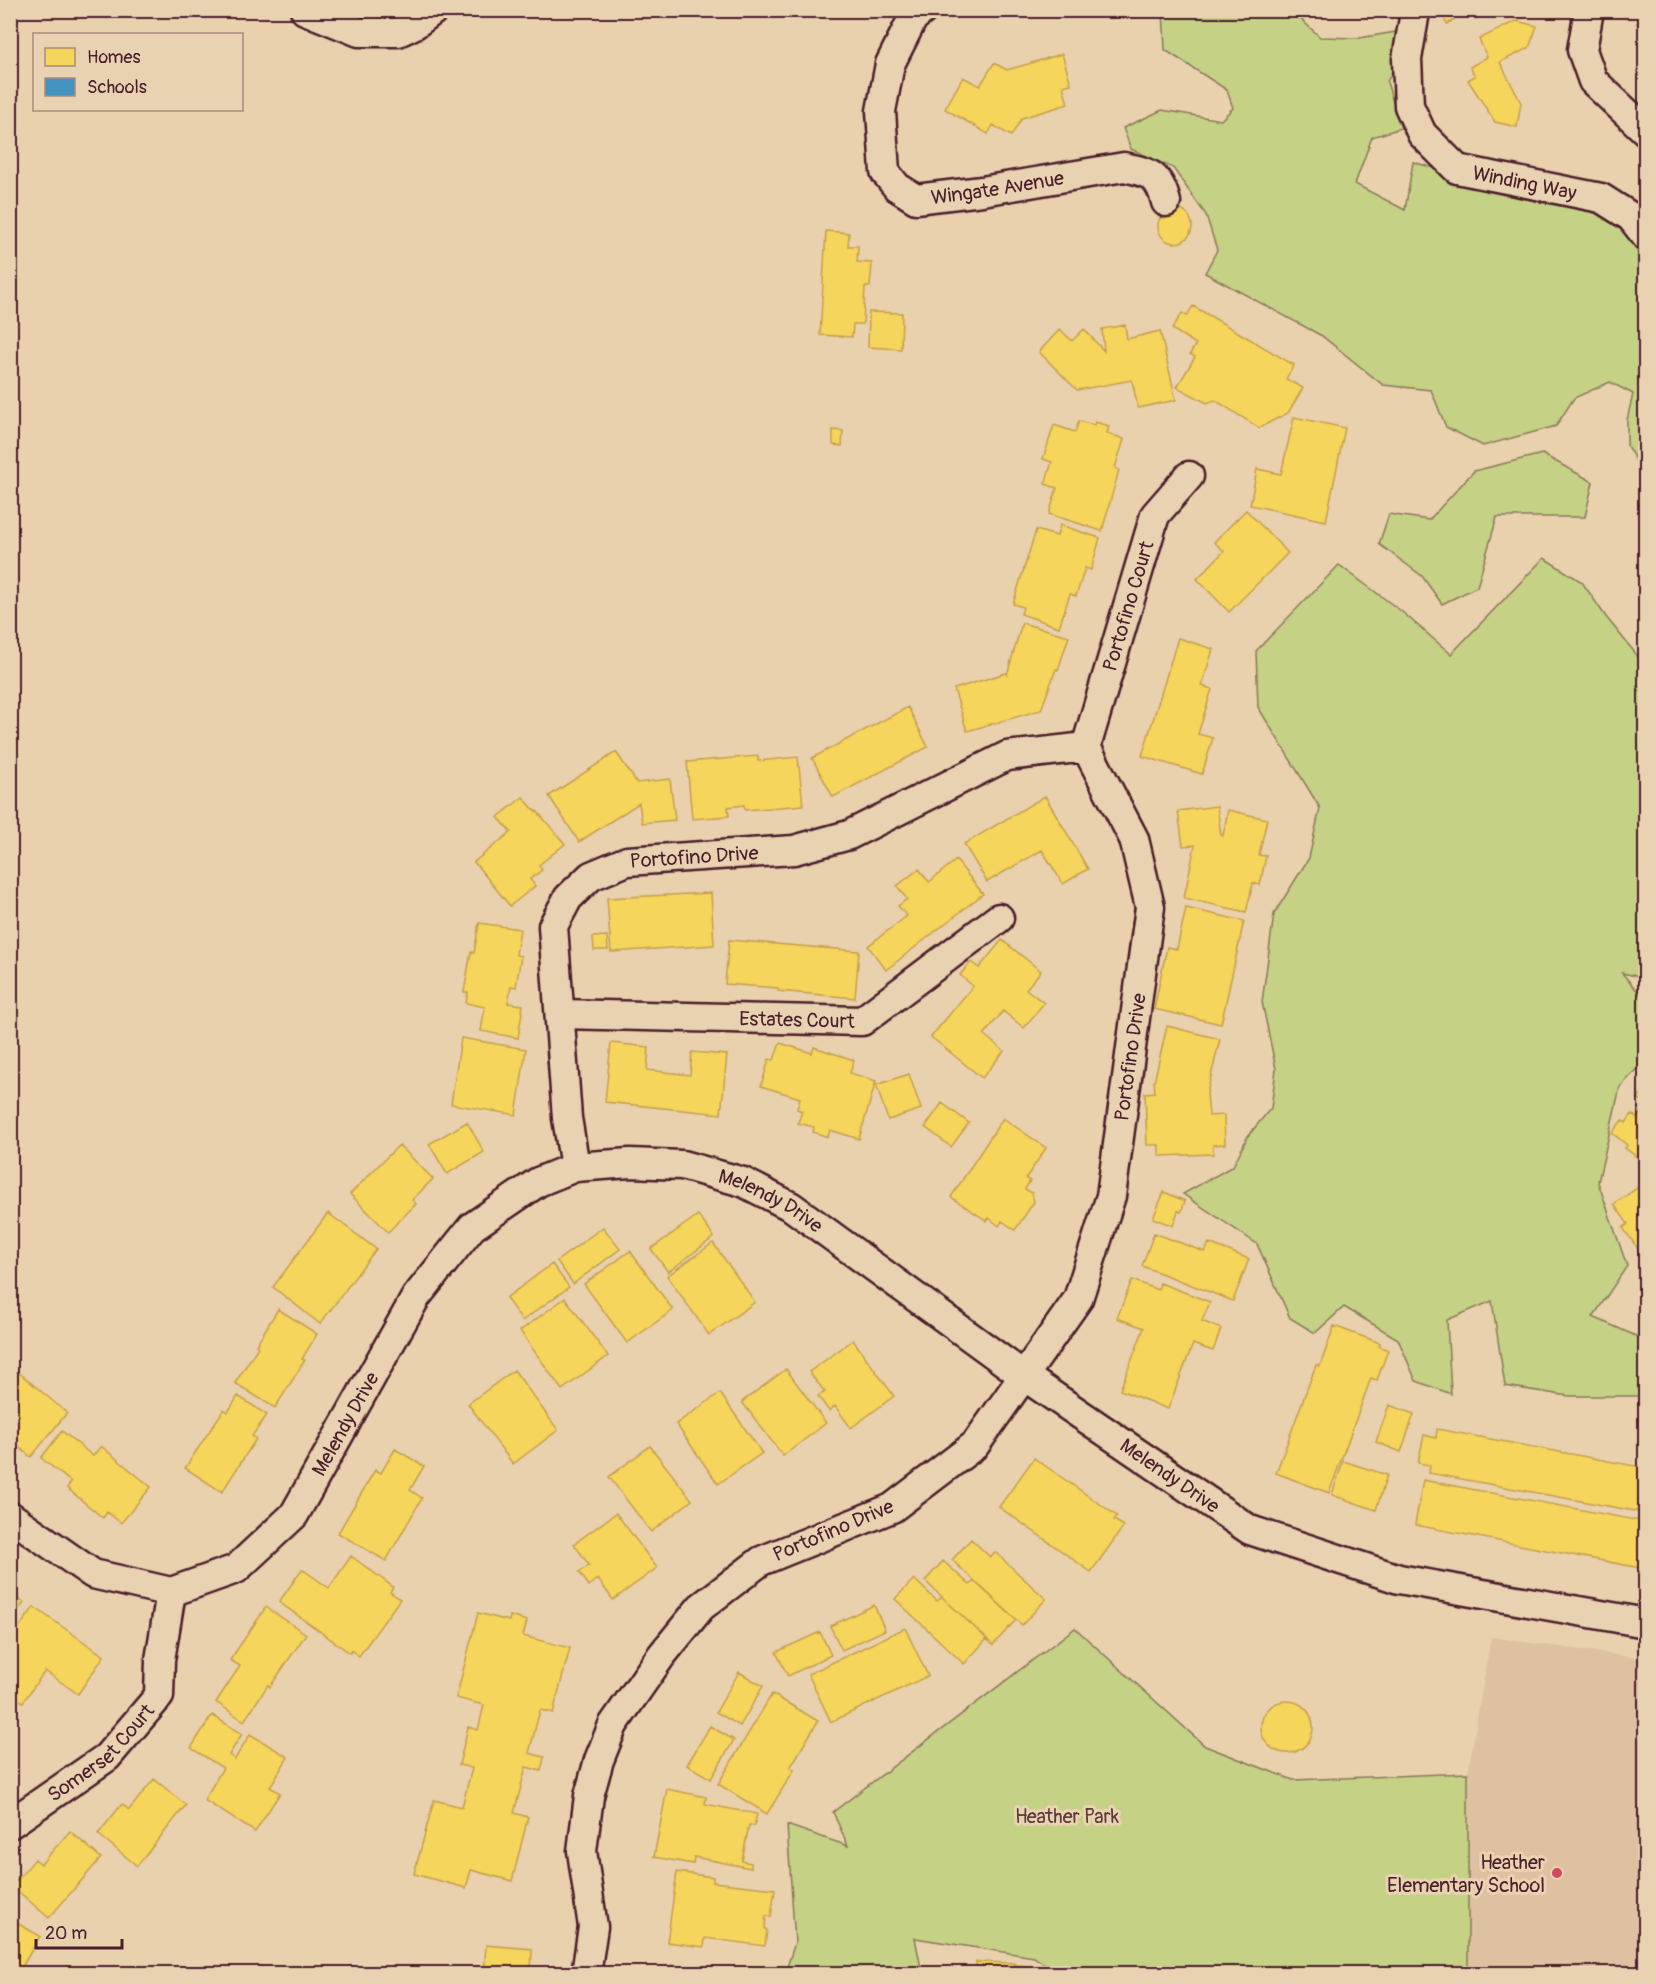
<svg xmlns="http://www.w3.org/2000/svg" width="1656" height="1984" viewBox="0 0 1656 1984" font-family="Pangolin,sans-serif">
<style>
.built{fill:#ddc1a0}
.green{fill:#c5d185;stroke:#887858;stroke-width:1.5}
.homes{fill:#f6d55c;stroke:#c29e4d;stroke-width:1.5}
.schools{fill:#4393c3;stroke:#457095;stroke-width:1.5}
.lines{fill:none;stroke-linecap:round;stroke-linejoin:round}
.street-casing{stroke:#4a1f2b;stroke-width:33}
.street{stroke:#e9d2b1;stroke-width:28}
.poi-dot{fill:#d1495b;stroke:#e9d2b1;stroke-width:2}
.labels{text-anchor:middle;stroke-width:6;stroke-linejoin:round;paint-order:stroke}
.street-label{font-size:20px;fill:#4a1f2b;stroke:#e9d2b1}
.park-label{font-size:20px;fill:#5c3a38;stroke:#e9d2b1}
.poi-label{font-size:20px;fill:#4a1f2b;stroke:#e9d2b1;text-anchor:end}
</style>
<rect width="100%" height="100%" fill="#ead1ae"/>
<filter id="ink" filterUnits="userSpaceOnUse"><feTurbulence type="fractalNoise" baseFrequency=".0167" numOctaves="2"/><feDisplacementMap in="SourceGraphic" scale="12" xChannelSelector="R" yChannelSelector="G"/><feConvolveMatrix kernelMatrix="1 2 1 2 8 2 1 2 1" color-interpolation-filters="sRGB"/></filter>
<g filter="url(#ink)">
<!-- built -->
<path class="built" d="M 1491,1637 L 1645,1659 L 1645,1973 L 1468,1974 L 1468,1773 Z"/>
<!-- green -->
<path class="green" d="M 1163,11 L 1292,11 L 1320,37 L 1359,38 L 1396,32 L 1395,66 L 1387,82 L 1401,128 L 1372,137 L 1355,184 L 1405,210 L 1413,162 L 1537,198 L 1599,212 L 1631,238 L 1645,268 L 1642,302 L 1646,305 L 1645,475 L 1627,446 L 1627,420 L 1633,394 L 1610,382 L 1574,398 L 1556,426 L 1483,446 L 1446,427 L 1431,390 L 1383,385 L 1322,336 L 1205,273 L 1217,250 L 1206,215 L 1173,168 L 1131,149 L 1123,128 L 1162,110 L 1221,120 L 1233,108 L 1227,90 L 1165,50 Z
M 1542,454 L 1593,482 L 1585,517 L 1497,517 L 1477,587 L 1442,604 L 1422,576 L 1379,544 L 1389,514 L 1429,520 L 1474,471 Z
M 1544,558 L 1582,582 L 1606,617 L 1645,665 L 1645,978 L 1622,973 L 1645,1000 L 1645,1061 L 1620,1087 L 1598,1182 L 1627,1266 L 1593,1317 L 1645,1340 L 1645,1396 L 1569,1396 L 1505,1386 L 1492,1301 L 1447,1320 L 1451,1394 L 1416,1381 L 1398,1339 L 1344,1307 L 1315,1333 L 1290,1318 L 1257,1244 L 1183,1194 L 1233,1166 L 1248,1136 L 1271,1108 L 1276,1069 L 1262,1002 L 1274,914 L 1309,858 L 1320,808 L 1258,707 L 1256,651 L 1339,565 L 1401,611 L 1451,654 Z
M 1075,1628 L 1205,1746 L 1293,1780 L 1468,1773 L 1468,1973 L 1057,1973 L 1034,1957 L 915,1938 L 922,1973 L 785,1973 L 795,1943 L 787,1825 L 848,1846 L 833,1812 Z"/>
<!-- homes -->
<path class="homes" d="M 1439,10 L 1468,10 L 1447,24 Z
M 1637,10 L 1646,10 L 1646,29 L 1636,24 L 1641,13 Z
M 1516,21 L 1537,26 L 1529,48 L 1500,62 L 1521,103 L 1517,127 L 1495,122 L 1468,80 L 1475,76 L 1470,67 L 1487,57 L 1479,39 Z
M 1062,54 L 1071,84 L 1063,86 L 1068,104 L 1022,118 L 1011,136 L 993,125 L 988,134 L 945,109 L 963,77 L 980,86 L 994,63 L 1007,70 Z
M1158 226a17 17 0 1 1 34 0a17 17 0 1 1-34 0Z
M 826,231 L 849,233 L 848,246 L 858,246 L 857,262 L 872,263 L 870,287 L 865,287 L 863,324 L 853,324 L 852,337 L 820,335 Z
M 1193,306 L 1294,365 L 1286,379 L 1303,388 L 1288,413 L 1259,428 L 1215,400 L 1207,403 L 1177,387 L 1195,357 L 1190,354 L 1196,344 L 1172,329 L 1182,313 L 1187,316 Z
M 869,312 L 902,313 L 901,349 L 868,347 Z
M 1125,325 L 1127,339 L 1160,331 L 1176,400 L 1138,408 L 1132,380 L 1077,390 L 1039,352 L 1060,329 L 1072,341 L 1084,329 L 1104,351 L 1102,329 Z
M 1294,417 L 1345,428 L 1326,521 L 1250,505 L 1257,469 L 1281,474 Z
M 1079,421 L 1094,425 L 1095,422 L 1109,426 L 1107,433 L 1124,439 L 1115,468 L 1119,470 L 1102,531 L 1049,514 L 1057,488 L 1045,484 L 1052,462 L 1043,459 L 1054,425 L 1075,432 Z
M 833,430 L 843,431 L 842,446 L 833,445 Z
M 1246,510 L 1288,553 L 1229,612 L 1197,579 L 1224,551 L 1214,542 Z
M 1060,525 L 1100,538 L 1091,570 L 1085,568 L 1076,596 L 1070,594 L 1059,627 L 1021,614 L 1023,607 L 1013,604 L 1036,530 L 1057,536 Z
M 1022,623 L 1069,636 L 1058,670 L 1056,669 L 1041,710 L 967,731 L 954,689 L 1006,673 L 1007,675 Z
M 1178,638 L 1213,649 L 1202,686 L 1212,689 L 1198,734 L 1213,738 L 1202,774 L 1142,756 Z
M 908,707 L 928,747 L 833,797 L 812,758 Z
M 616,752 L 637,783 L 670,779 L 675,820 L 642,823 L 639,803 L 579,842 L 549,796 Z
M 758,756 L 758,761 L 798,757 L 803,805 L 745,810 L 744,805 L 728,807 L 729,816 L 692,819 L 687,762 Z
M 1045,796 L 1088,869 L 1063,884 L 1042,850 L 987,882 L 964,844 Z
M 523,797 L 536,812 L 537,811 L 565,844 L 539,865 L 542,870 L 530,879 L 535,886 L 510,906 L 474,862 L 511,832 L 498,817 Z
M 1217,806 L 1221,835 L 1223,836 L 1228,810 L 1267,819 L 1259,855 L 1266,856 L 1260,885 L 1253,883 L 1246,912 L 1184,898 L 1195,845 L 1183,846 L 1178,811 Z
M 956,860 L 983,894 L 886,970 L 868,946 L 907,916 L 898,906 L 907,899 L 897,886 L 919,869 L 929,882 Z
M 711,893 L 714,945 L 611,952 L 607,898 Z
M 1186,908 L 1244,921 L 1221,1024 L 1154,1009 L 1167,947 L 1177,949 Z
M 479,923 L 520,929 L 516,955 L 521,956 L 516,987 L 511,986 L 508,1003 L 523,1005 L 518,1038 L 481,1031 L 485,1007 L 466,1003 L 468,992 L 464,992 L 471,952 L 474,953 Z
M 607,936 L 608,950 L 594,950 L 593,937 Z
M 729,940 L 859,951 L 855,998 L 778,991 L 778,988 L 725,984 Z
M 1002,940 L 1041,971 L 1026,989 L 1044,1003 L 1024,1028 L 1003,1011 L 984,1035 L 1004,1051 L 982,1078 L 931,1037 L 973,986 L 960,975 L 971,962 L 979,968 Z
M 1167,1026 L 1220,1039 L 1207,1093 L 1209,1116 L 1224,1115 L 1225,1144 L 1213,1145 L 1213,1154 L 1159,1156 L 1159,1145 L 1147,1145 L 1145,1093 L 1155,1092 L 1154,1082 Z
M 461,1038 L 526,1049 L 516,1115 L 451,1104 Z
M 611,1043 L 649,1047 L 647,1070 L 690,1075 L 692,1052 L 727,1055 L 721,1114 L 605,1102 Z
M 780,1043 L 812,1053 L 814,1047 L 854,1060 L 850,1073 L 876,1081 L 859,1139 L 830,1130 L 828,1137 L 813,1132 L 814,1127 L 798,1123 L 802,1111 L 797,1109 L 800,1098 L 761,1086 L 769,1059 L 774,1060 Z
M 909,1074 L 921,1109 L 888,1120 L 876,1085 Z
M 1646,1088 L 1646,1104 L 1638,1098 Z
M 942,1103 L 969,1123 L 951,1147 L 925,1127 Z
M 1646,1106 L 1646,1164 L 1625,1148 L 1627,1145 L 1612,1133 L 1622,1120 L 1626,1123 L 1632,1114 L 1637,1118 Z
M 1003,1118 L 1046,1148 L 1026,1178 L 1030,1181 L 1025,1189 L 1032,1193 L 1034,1202 L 1015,1230 L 1002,1221 L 999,1226 L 989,1218 L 987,1221 L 951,1197 Z
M 467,1122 L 484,1152 L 447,1174 L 429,1144 Z
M 399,1145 L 433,1179 L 412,1200 L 416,1204 L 388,1232 L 350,1194 Z
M 1646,1182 L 1646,1260 L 1623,1228 L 1628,1224 L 1614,1204 Z
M 1164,1192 L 1185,1201 L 1181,1212 L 1178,1211 L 1173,1226 L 1153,1218 Z
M 328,1213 L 376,1249 L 320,1324 L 273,1287 Z
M 698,1215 L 714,1237 L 668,1272 L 651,1249 Z
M 603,1227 L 620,1249 L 573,1284 L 557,1261 Z
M 1154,1233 L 1205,1252 L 1209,1243 L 1249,1259 L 1233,1301 L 1142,1266 Z
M 713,1243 L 755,1302 L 709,1335 L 667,1276 Z
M 630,1251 L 673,1310 L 627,1343 L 584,1284 Z
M 552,1264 L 569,1287 L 522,1321 L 506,1298 Z
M 1132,1280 L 1158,1290 L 1160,1283 L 1210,1302 L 1202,1321 L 1221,1329 L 1213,1351 L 1193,1344 L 1168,1409 L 1120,1390 L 1144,1328 L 1117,1318 Z
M 565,1298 L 608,1356 L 562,1390 L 520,1331 Z
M 278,1309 L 317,1334 L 302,1359 L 305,1360 L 275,1408 L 235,1383 L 258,1347 L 256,1345 Z
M 1334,1326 L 1380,1343 L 1379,1346 L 1388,1350 L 1377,1380 L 1371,1378 L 1329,1493 L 1276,1473 L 1316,1365 L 1320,1366 Z
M 853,1340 L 894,1396 L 851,1428 L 835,1406 L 829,1411 L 818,1396 L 825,1392 L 809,1372 Z
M 10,1365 L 67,1413 L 31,1457 L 10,1440 Z
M 786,1369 L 826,1423 L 783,1456 L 742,1402 Z
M 514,1370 L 558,1430 L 513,1464 L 468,1404 Z
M 720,1393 L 762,1453 L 718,1484 L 676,1424 Z
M 238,1396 L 267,1415 L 252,1436 L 256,1439 L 222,1492 L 185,1468 L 224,1409 L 228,1412 Z
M 1389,1405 L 1414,1414 L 1401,1452 L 1376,1442 Z
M 1437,1429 L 1646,1468 L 1646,1513 L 1429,1473 L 1430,1465 L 1418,1463 L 1424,1435 L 1436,1438 Z
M 62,1431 L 93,1456 L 101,1446 L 151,1487 L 121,1523 L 107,1512 L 103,1518 L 67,1488 L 71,1482 L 41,1458 Z
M 650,1446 L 692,1500 L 651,1532 L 609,1477 Z
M 395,1449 L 424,1466 L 410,1490 L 422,1498 L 386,1561 L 338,1533 L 375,1470 L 381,1473 Z
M 1034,1458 L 1117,1516 L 1114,1520 L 1124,1526 L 1091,1572 L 999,1507 Z
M 1343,1461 L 1387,1475 L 1376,1510 L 1332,1495 Z
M 1423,1480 L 1646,1522 L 1646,1569 L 1415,1525 Z
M 616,1513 L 657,1568 L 613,1600 L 598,1579 L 589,1586 L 579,1572 L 589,1565 L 574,1544 Z
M 971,1539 L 990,1557 L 995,1552 L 1046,1599 L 1022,1625 L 952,1560 Z
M 351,1556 L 393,1587 L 390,1592 L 400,1599 L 359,1656 L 351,1650 L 350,1653 L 279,1602 L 302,1569 L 329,1588 Z
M 943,1561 L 970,1585 L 974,1581 L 1016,1620 L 993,1645 L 925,1581 Z
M 914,1579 L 937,1601 L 942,1597 L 987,1639 L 964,1664 L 895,1599 Z
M 10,1592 L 24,1603 L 10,1619 Z
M 874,1605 L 885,1630 L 842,1650 L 830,1626 Z
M 34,1607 L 104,1656 L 78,1694 L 45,1671 L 23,1702 L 10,1694 L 10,1640 Z
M 266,1607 L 306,1634 L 270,1687 L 268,1685 L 244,1721 L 216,1702 L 240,1666 L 230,1660 Z
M 478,1613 L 509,1621 L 510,1616 L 527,1621 L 523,1636 L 570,1648 L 553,1713 L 540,1710 L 529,1753 L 544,1757 L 541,1771 L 526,1767 L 514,1813 L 528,1817 L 512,1881 L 471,1870 L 466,1888 L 414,1874 L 434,1800 L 462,1807 L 472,1768 L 459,1765 L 468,1727 L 478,1730 L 484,1705 L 456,1698 Z
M 905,1628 L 928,1676 L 831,1722 L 808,1674 Z
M 820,1632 L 831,1655 L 788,1676 L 776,1652 Z
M 739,1672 L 763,1686 L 740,1726 L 716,1712 Z
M 772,1694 L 818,1721 L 790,1768 L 794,1770 L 767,1814 L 718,1784 Z
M1261 1727a26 26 0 1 1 52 0a26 26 0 1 1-52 0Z
M 212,1715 L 242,1734 L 229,1755 L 235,1759 L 250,1734 L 288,1757 L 270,1787 L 280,1793 L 255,1832 L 204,1800 L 223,1768 L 191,1748 Z
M 710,1726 L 734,1740 L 711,1779 L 687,1765 Z
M 154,1779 L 186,1805 L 137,1866 L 98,1834 L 122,1804 L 129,1810 Z
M 667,1789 L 706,1797 L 705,1804 L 757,1814 L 754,1826 L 749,1825 L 742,1861 L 751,1863 L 751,1868 L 694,1857 L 693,1864 L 654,1857 Z
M 70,1831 L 101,1858 L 49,1918 L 12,1886 L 35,1859 L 41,1864 Z
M 677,1872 L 713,1877 L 713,1882 L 775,1889 L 771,1917 L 766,1916 L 765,1929 L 767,1930 L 765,1946 L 705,1938 L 704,1947 L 667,1942 Z
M 10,1919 L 40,1936 L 18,1974 L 10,1974 Z
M 486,1945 L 532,1949 L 531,1971 L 528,1974 L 484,1974 Z
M 976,1962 L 1015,1963 L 1015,1965 L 1025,1966 L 1037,1974 L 976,1974 Z
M 672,1965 L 689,1974 L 668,1974 Z"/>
<!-- schools -->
<path class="schools" d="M 1646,1968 L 1646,1974 L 1617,1974 L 1617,1972 Z"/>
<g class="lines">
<!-- street casing -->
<g class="street-casing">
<g id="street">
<path d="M 305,10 L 359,32 L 398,32 L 415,24 L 434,10"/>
<path id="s1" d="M 923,10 L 913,18 L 890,64 L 881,111 L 885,172 L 897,187 L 916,199 L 982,191 L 1124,167 C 1150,173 1159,174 1166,202"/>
<path id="s2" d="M 1413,10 L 1414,18 L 1407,59 L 1409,106 L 1422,134 L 1457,169 L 1601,198 L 1631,217 L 1646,236"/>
<path d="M 1589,10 L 1582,50 L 1593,81 L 1646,131"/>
<path id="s3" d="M 1086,747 L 1155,515 L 1189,476"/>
<path id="s4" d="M 560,1014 L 862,1021 L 999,918"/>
<path id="s5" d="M 575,1167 L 567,1118 L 553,926 L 568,898 L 591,876 L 627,861 L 794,850 L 849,835 L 1007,756 L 1086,747 L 1134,839 L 1150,907 L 1111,1196 L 1078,1299 L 975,1445 L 892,1508 L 761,1561 L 701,1607 L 661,1656 L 613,1725 L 599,1760 L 589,1796 L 582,1851 L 593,1927 L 586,1974"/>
<path id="s6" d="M 10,1516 L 93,1574 L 171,1592 L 236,1569 L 294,1515 L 416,1297 L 472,1227 L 538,1182 L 575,1167 L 630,1163 L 682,1165 L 743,1182 L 792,1207 L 1024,1376 L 1250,1530 L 1399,1579 L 1646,1623"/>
<path id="s7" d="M 10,1824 L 107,1757 L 159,1696 L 160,1660 L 171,1592"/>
</g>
</g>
<!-- street -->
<use href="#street" class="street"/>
</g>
</g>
<!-- markers -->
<circle class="poi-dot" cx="1557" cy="1873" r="6"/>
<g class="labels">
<!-- street labels -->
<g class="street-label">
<text dy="7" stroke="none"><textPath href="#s2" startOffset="246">Winding Way</textPath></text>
<text dy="7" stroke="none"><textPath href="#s1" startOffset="297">Wingate Avenue</textPath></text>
<text dy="7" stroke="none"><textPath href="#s3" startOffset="147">Portofino Court</textPath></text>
<text dy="7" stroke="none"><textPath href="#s5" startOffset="412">Portofino Drive</textPath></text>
<text dy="7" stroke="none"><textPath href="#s4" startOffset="237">Estates Court</textPath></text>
<text transform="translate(1130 1057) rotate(-82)" y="7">Portofino Drive</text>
<text dy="7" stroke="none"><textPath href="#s6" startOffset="992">Melendy Drive</textPath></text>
<text dy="7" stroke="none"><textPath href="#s6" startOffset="434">Melendy Drive</textPath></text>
<text dy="7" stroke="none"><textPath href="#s6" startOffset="1478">Melendy Drive</textPath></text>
<text transform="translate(833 1530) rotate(-23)" y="7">Portofino Drive</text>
<text dy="7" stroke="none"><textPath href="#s7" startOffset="116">Somerset Court</textPath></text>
</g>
<!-- park labels -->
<g class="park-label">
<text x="1067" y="1823">Heather Park</text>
</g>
<!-- poi labels -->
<g class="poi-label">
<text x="1545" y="1869">Heather<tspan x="1545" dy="23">Elementary School</tspan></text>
</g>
</g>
<!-- margin -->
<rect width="1656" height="1984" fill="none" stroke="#e9d2b1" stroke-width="36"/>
<rect x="18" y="18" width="1620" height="1948" fill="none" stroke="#4a1f2b" stroke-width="2" filter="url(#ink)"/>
<!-- legend -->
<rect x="33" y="33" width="210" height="78" fill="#e9d2b1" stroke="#a98a7b" stroke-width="1.5"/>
<rect x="45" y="48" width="30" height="18" fill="#f6d55c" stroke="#a98a7b" stroke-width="1.5"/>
<text x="87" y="63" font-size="18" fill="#4a1f2b">Homes</text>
<rect x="45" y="78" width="30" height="18" fill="#4393c3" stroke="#a98a7b" stroke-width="1.5"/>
<text x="87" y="93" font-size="18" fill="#4a1f2b">Schools</text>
<!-- scale -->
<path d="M36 1939v9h86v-9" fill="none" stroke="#4a1f2b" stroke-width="3"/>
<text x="45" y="1939" font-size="18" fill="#4a1f2b" stroke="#e9d2b1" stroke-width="4.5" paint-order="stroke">20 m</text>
</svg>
